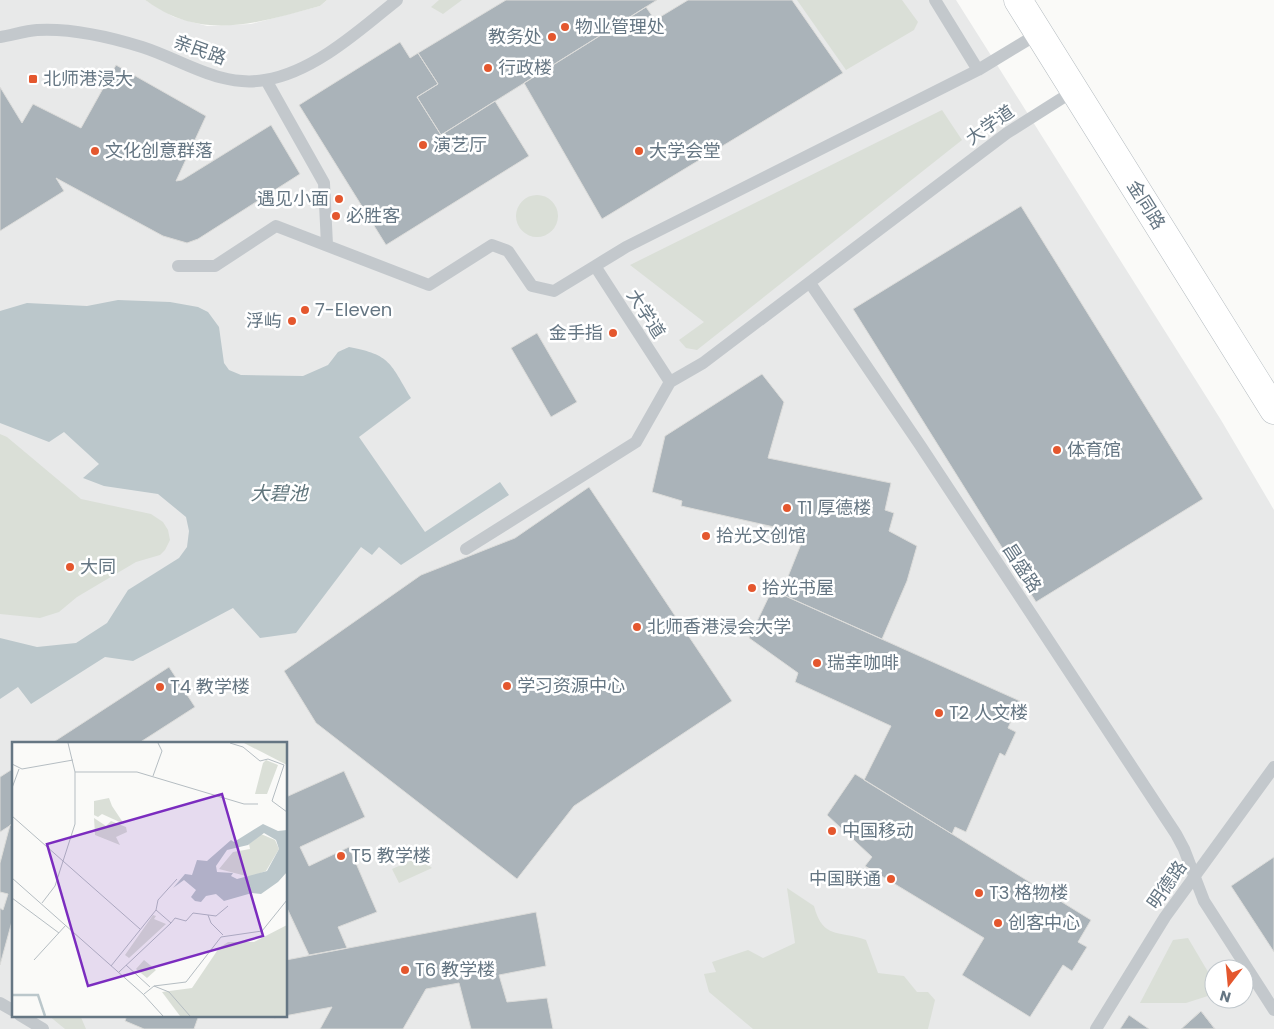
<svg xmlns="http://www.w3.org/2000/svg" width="1274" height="1029" viewBox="0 0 1274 1029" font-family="Poppins,'Noto Sans SC',sans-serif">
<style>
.built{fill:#e8e9e9;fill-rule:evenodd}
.green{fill:#dadfd7}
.water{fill:#bbc7cb}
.building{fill:#aab3b9;stroke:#dcdcda}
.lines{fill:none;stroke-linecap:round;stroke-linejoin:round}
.secondary-casing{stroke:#b3babf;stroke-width:29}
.lane{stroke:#c3c8cc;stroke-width:12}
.secondary{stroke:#fff;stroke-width:28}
.poi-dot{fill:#e4572e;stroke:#fff;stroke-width:2}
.labels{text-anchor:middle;stroke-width:5;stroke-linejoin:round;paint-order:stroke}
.poi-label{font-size:18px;fill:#657683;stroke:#fff;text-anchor:start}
.street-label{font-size:18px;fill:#657683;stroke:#fff}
.water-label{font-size:19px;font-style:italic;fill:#60757c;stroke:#fff}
.inset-river{fill:none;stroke:#bbc7cb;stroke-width:2.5}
.inset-road{fill:none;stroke:#b5bdc2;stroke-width:1}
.view{fill:#7b2cbf;fill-opacity:0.15;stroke:#7b2cbf;stroke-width:2.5}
.inset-edge{fill:none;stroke:#657683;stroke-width:2.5}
</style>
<rect width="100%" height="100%" fill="#fafaf8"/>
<!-- built -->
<path class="built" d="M 0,0 L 145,0 L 174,17 L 207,26 L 251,24 L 320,6 L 327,0 L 956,0 L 1221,420 L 1274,510 L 1274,1029 L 0,1029 ZM 14,743 L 286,743 L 286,1015 L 14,1015 ZM 1214,969 L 1244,969 L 1244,999 L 1214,999 Z"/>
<!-- green -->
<path class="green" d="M 145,0 L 327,0 L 320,6 C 272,19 223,36 175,17 C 165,13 154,6 145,0 Z
M 439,0 L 462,0 L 443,14 L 431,7 Z
M 797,0 L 902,0 L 918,22 L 914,30 L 846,70 Z
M 942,110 L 962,140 L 697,350 L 686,348 L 679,340 L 704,322 L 630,265 Z
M516 216a21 21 0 1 1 42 0a21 21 0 1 1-42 0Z
M 0,434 L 7,437 L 81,499 L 151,514 L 163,522 L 168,530 L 170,540 L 165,550 L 160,555 L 136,562 L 77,597 L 59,612 L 40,618 L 0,614 Z
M 419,857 L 432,868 L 399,883 L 392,869 Z
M 787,888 L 814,906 C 823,940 839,930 866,940 L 878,973 L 904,976 L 917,992 L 928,992 L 935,1000 L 928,1029 L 753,1029 L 709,992 L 704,974 L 716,972 L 712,962 L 748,950 L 763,958 L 795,943 Z
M 1188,938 L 1214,982 L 1214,994 L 1186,1003 L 1140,1003 L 1173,940 Z
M 48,1015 L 80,1015 L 86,1029 L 65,1029 Z"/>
<!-- water -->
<path class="water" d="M 118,300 L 170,302 L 198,307 L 208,312 L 219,327 L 224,363 L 229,370 L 241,375 L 303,376 L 328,365 L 338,352 L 349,347 C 391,355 390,363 411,398 L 359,437 L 425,532 L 500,482 L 509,495 L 401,565 L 379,547 L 372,555 L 361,547 L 296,633 L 260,638 L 233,608 L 133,661 L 105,657 L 31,704 L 18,687 L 0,699 L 0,638 L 37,647 L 76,643 L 107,623 L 128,590 L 179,558 L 187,547 L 189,531 L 186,517 L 158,494 L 104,486 L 83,478 L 99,464 L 64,432 L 49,442 L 0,423 L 0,311 L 27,303 L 87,306 Z"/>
<!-- building -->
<path class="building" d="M 506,0 L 657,0 L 441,135 L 417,97 L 438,84 L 418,53 Z
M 688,0 L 792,0 L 843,73 L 602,219 L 524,83 L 646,7 L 655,20 Z
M 400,42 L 410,58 L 418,53 L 438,84 L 417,97 L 441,135 L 495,101 L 529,156 L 386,245 L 299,105 Z
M 116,65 L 206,116 L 176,181 L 182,180 L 271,125 L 300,174 L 198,239 L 187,243 L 163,236 L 56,178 L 64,191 L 0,231 L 0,87 L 22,123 L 33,104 L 81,128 Z
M 1021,206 L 1203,499 L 1036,602 L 853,309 Z
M 537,333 L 577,402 L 551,417 L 511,348 Z
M 762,374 L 784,402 L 768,458 L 891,483 L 885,510 L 894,513 L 889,531 L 917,546 L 907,581 L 882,639 L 781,594 L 805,534 L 681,506 L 682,501 L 652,492 L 665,436 Z
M 589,487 L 732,701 L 574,806 L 517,879 L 316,723 L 284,671 L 421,575 L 515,538 Z
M 772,590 L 1020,701 L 1008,728 L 1016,732 L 1005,756 L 1000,753 L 966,832 L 955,827 L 952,834 L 864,780 L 891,726 L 795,682 L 798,673 L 749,638 Z
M 169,667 L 195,707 L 139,743 L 52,743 Z
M 14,768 L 14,823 L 0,832 L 0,777 Z
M 344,771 L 365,817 L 300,847 L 309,866 L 349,847 L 377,912 L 338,927 L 347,948 L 309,955 L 286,906 L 286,797 Z
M 855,774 L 1091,920 L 1078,942 L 1087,947 L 1072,971 L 1063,965 L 1030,1017 L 962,975 L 984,938 L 865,866 L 872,857 L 827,815 Z
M 14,823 L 14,914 L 0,965 L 0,908 L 3,910 L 8,894 L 0,892 L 0,863 L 10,825 Z
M 1274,857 L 1274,952 L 1231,886 Z
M 536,912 L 546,966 L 499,975 L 507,1002 L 547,998 L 553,1029 L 471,1029 L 459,983 L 426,989 L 403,1029 L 320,1029 L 332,1007 L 274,1018 L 273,1015 L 286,1015 L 286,960 Z
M 1201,1011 L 1215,1029 L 1181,1029 Z
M 1201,1011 L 1215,1029 L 1181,1029 Z
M 127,1015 L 199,1015 L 194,1029 L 144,1029 L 125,1021 Z
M 1129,1015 L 1149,1029 L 1120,1029 Z"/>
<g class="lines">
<!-- secondary casing -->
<g class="secondary-casing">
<path id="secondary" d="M 1018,0 L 1274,410"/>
</g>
<!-- lane -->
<path class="lane" d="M 935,0 L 978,70
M 1039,33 L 978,70 L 626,247 L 595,266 L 670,382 L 703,363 L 1007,133 L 1075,90
M 0,37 C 12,35 25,31 37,30 C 71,28 110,37 142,47 C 183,60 220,88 265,80 C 314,72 360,30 397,0
M 266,80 L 324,183 L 327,245
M 178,266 L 215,266 L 276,226 L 429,285 L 492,245 L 508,251 L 532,286 L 554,291 L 595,266
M 810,283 L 920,445 L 1176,834 L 1184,849 L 1204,901 L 1274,1010
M 466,549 L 636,442 L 670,382
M 0,1003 L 14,1011
M 20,1015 L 43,1029
M 1096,1029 L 1165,917 L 1274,767"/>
<!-- secondary -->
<use href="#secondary" class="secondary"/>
</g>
<!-- markers -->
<g class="poi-dot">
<circle cx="565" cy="27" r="5"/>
<circle cx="552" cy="37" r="5"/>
<circle cx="488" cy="68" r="5"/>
<rect x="28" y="74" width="10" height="10" rx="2.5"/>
<circle cx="423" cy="145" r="5"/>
<circle cx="95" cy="151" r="5"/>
<circle cx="639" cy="151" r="5"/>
<circle cx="339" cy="199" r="5"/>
<circle cx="336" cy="216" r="5"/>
<circle cx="305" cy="310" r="5"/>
<circle cx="292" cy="321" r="5"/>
<circle cx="613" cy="333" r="5"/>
<circle cx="1057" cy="450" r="5"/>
<circle cx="787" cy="508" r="5"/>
<circle cx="706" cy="536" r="5"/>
<circle cx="70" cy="567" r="5"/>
<circle cx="752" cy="588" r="5"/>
<circle cx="637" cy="627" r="5"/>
<circle cx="817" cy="663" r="5"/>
<circle cx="507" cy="686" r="5"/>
<circle cx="160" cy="687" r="5"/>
<circle cx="939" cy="713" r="5"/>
<circle cx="832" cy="831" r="5"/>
<circle cx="341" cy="856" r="5"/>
<circle cx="891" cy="879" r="5"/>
<circle cx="979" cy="893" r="5"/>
<circle cx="998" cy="923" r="5"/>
<circle cx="405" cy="970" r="5"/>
</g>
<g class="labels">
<!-- poi labels -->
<g class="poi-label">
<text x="575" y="33">物业管理处</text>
<text x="542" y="43" text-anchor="end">教务处</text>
<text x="498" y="74">行政楼</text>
<text x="43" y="85">北师港浸大</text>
<text x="433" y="151">演艺厅</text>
<text x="105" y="157">文化创意群落</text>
<text x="649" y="157">大学会堂</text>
<text x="329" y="205" text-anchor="end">遇见小面</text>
<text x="346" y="222">必胜客</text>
<text x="315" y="316">7-Eleven</text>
<text x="282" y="327" text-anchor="end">浮屿</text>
<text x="603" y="339" text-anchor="end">金手指</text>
<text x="1067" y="456">体育馆</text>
<text x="797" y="514">T1 厚德楼</text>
<text x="716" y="542">拾光文创馆</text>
<text x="80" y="573">大同</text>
<text x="762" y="594">拾光书屋</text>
<text x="647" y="633">北师香港浸会大学</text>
<text x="827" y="669">瑞幸咖啡</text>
<text x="517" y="692">学习资源中心</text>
<text x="170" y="693">T4 教学楼</text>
<text x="949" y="719">T2 人文楼</text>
<text x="842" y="837">中国移动</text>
<text x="351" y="862">T5 教学楼</text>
<text x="881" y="885" text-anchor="end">中国联通</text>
<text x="989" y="899">T3 格物楼</text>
<text x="1008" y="929">创客中心</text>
<text x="415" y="976">T6 教学楼</text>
</g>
<!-- street labels -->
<g class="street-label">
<text transform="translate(200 50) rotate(20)" y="6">亲民路</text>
<text transform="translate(990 125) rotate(-35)" y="6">大学道</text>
<text transform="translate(1146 205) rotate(58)" y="6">金同路</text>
<text transform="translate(646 314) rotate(57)" y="6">大学道</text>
<text transform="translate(1022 568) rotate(57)" y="6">昌盛路</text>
<text transform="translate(1167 885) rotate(-55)" y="6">明德路</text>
</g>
<!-- water labels -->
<g class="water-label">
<text x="279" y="500">大碧池</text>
</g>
</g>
<!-- overview -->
<g transform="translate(12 742)">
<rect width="275" height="275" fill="#fafaf8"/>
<path d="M 232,1 L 275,1 L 275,23 ZM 254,18 L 266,23 L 255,52 L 243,52 L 251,21 ZM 97,56 L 100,64 L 112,82 L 90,72 L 86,75 L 82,73 L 82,59 ZM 82,76 L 94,84 L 99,79 L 114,85 L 115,90 L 104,95 L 108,103 L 83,93 ZM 249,92 L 263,98 L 267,107 L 254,129 L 238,135 L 207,127 L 221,110 L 238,107 L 237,102 ZM 141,173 L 144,174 L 142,177 L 154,182 L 117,216 L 113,213 ZM 275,183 L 275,274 L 168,274 L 150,250 L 180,246 L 207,206 L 216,200 L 242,200 ZM 132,218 L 144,228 L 135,236 L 124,227 Z" fill="#dadfd7"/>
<path d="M 251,82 L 266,89 L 275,88 L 275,130 L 266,140 L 249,152 L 240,151 L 212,159 L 204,152 L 194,154 L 189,160 L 183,159 L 179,155 L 184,148 L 172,138 L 161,146 L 173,132 L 180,133 L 185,118 L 195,119 L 219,98 L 222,100 ZM 252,91 L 264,98 L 267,107 L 255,129 L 225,137 L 219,134 L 221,131 L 205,130 L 204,124 L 215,108 L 236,103 Z" fill="#bbc7cb" fill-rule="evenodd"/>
<path class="inset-river" d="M 0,253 L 26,253 L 33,274"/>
<path class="inset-road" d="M 218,1 L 231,5 L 248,19 L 256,17 L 272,23 L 260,59 L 275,70M 0,22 L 10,27 L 61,18M 63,30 L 125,30 L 232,62 L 246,62M 141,34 L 150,9 L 146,1M 0,46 L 7,27M 0,74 L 128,187M 0,136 L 131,252 L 151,274M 0,156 L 47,191M 30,161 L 43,144 L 63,82 L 63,30 L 56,1M 144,168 L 146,158 L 165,137M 196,173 L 199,181 L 211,193M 159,181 L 163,176 L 174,179 L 181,171 L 204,174 L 216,164M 22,218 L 54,183M 114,223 L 138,245M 99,224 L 144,168 L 159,181 L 107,230M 142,244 L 157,250 L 178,274M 132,252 L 142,244 L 174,240 L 209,195 L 250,189 L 275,158"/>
<path class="view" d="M 210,52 L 251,194 L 76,244 L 35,102 Z"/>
<rect width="275" height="275" class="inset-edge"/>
</g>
<!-- north arrow -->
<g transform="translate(1229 984) rotate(196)"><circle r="24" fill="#ffffff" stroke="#c1c8cd"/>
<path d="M0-4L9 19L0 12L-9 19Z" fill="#e4572e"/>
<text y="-8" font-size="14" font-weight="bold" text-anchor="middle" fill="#657683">N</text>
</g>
</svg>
